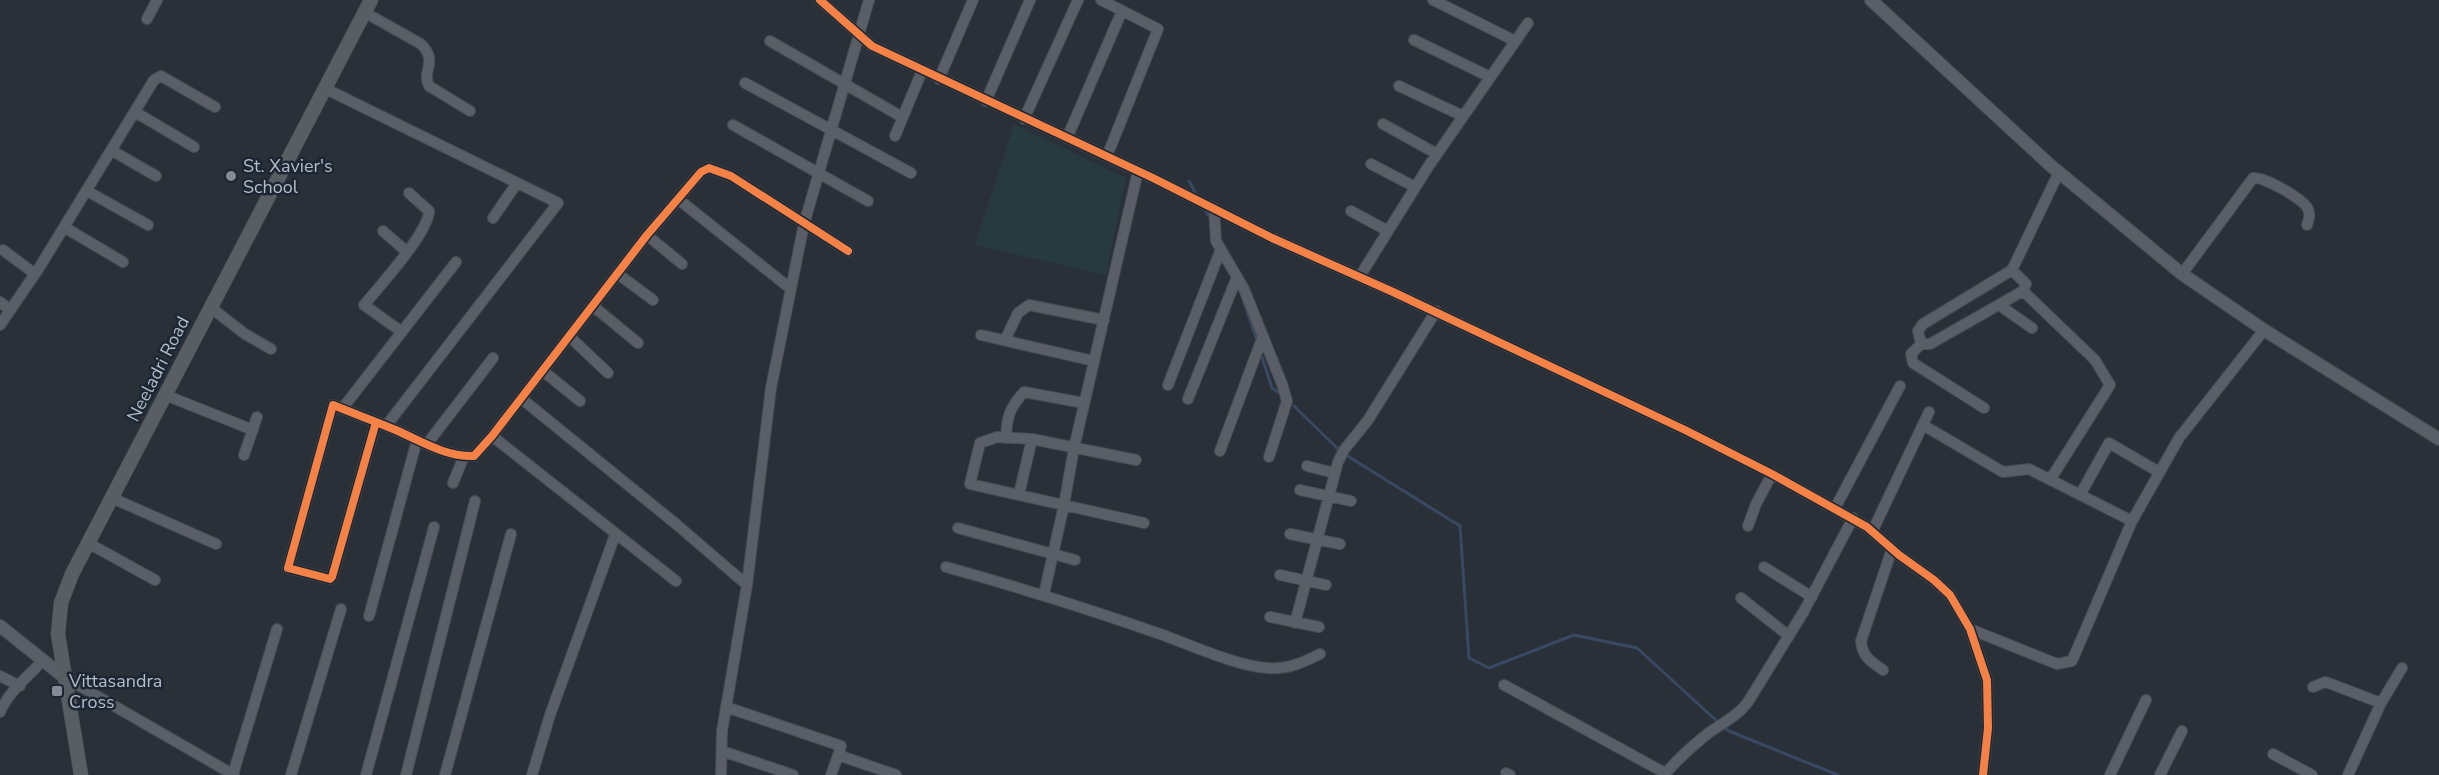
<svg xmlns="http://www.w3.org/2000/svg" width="2439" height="775" viewBox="0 0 2439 775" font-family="'Nunito Sans',sans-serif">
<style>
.green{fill:#273a3e}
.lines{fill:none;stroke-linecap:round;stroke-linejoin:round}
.stream{stroke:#384963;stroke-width:3}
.minor-casing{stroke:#484c53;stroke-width:12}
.tertiary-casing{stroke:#484c53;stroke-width:14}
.secondary-casing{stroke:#484c53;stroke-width:15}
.minor{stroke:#5a5e66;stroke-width:10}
.tertiary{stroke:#5a5e66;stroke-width:12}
.secondary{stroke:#595d64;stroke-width:14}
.cycleway-casing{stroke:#1d2633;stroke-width:11}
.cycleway{stroke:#f48246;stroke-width:8}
.poi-dot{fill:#848b96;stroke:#1d2633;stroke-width:2}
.labels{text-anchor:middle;stroke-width:5;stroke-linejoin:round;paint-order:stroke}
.poi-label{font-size:18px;fill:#b4bcc9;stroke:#1d2633;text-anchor:start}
.street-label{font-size:18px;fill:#b4bcc9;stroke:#1d2633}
</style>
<rect width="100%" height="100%" fill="#2a3038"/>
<!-- green -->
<path class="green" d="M 1014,124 L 1126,178 L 1106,275 L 975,245 Z"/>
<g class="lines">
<!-- stream -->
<path class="stream" d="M 1189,181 L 1195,192
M 1206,211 L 1208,215
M 1244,302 L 1256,338
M 1262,357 L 1272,388 L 1278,392
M 1294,406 L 1338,449
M 1346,455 L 1460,526 L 1469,658 L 1489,668 L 1574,635 L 1637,648 L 1719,723
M 1724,727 L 1729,731 L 1838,775"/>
<!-- minor casing -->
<g class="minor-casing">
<path id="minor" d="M 820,0 L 872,46 L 1153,178 L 1272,238 L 1393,292 L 1685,430 L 1772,474 L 1867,527 L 1899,555 L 1934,580 L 1950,595 L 1970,629 L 1987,680 L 1988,728 L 1983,775
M 1101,0 L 1158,29 L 1107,156
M 1433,0 L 1515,41
M 364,12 L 421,44 C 439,62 421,71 429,86 L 470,111
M 147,19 L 157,0
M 1414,40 L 1490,77
M 770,41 L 902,117
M 939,79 L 973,0
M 745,83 L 911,173
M 1399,86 L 1463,116
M 324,88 L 558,203 L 386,426
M 986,101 L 1030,0
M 135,112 L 194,147
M 1024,119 L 1078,0
M 1383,124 L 1437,154
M 733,125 L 868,201
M 895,136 L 922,71
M 1067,138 L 1122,11
M 111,150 L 156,176
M 1371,164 L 1415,187
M 87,191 L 148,225
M 678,199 L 791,289
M 1214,208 L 1216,241 L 1244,289 L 1282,384 L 1287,401 L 1269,457
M 1351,211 L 1388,231
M 493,218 L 517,183
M 64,227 L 123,262
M 383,231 L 407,252
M 647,235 L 682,264
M 3,250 L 35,274
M 2012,270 L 2026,284 L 2023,291 L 1930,344 L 1921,344 L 1918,331 L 1923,324 L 2012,270 L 2059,172
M 618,274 L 653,300
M 2182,274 L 2253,178 C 2265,177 2299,197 2307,207 C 2311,214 2309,219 2307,225
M 1360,276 L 1428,167 L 1528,23
M 2023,291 L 2095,360 L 2110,385 L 2050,480
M 0,302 L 10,310
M 1999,305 L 2032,328
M 593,306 L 638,343
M 210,307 L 245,334 L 271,349
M 0,325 L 39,268 L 154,80 L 161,76 L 215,107
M 402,332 L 364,305 C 379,287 429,232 429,211 L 409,193
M 981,335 L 1094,361
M 570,337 L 608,373
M 1005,340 L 1018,313 L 1029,305 L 1104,320
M 1921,344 L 1911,354 L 1913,363 L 1984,408
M 543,371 L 580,401
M 1168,385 L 1221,249
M 165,395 L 253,430
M 522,399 L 676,524 L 747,585
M 1188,399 L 1237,277
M 342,409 L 456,262
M 376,422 L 332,577 L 330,579 L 288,568 L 333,405 C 355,414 377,422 398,431 C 422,442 447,457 474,456 L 492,436 L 647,235 L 701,172 L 709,168 L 731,176 L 848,251
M 1923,425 L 2003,472 L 2029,469 L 2132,521
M 492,436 L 676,581
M 1006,438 C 1007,416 1009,409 1024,392 L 1084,403
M 427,444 L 493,358
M 1220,451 L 1263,336
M 244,455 L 257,417
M 1136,460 L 1032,439 L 997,437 L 980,443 L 970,484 L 1144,523
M 1307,466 L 1334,473
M 453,483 L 464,456
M 1300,490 L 1351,501
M 1019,494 L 1032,439
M 2080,495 L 2109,443 L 2159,472
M 112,498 L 216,544
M 1835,508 L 1900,386
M 1748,526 L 1756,504 L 1772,474
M 958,528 L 1075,560
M 1872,532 L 1929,412
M 1290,534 L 1340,544
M 88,543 L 155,580
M 946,567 C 1018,587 1089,609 1160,634 C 1191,645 1236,666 1268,668 C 1287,670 1304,662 1320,654
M 1764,567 L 1812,597
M 1280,575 L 1326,585
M 1044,594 L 1064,505 L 1074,448 L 1138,171
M 1741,598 L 1789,636
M 369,616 L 417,440
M 1270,617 L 1319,627
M 1295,623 L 1338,462 L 1344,450 L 1368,420 L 1436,311
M 1970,629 L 2057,664 L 2072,661 L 2132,521 L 2179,438 L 2264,330
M 1883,670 C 1871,662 1862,656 1861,641 L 1892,549
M 0,676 L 20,686
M 64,677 L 234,775
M 1504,685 L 1665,773
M 2313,687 L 2325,682 L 2331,684 L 2381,703
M 726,707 L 841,746
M 0,712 C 9,691 28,677 43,660
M 722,751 L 793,775
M 2273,754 L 2312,775
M 838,755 L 896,775
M 1506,773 L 1510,775
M 233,774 L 277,629
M 291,775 L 341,609
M 366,775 L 434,527
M 406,775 L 475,501
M 445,775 L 511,534
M 532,775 L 550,715 L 615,535
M 721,775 L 722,731 L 747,585 L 771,388 L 804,224 L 869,0
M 831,775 L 840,750
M 1664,775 C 1677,760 1691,747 1706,735 C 1720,724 1737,717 1748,702 L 1804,611 L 1853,518
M 2110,775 L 2146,700
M 2160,775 L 2182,731
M 2348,775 L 2381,703 L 2402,668"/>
</g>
<!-- tertiary casing -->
<g class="tertiary-casing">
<path id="tertiary" d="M 1871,0 L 2050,165 L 2182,274 L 2264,330 L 2439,439
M 0,626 L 64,677"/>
</g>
<!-- secondary casing -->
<g class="secondary-casing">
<path id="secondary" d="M 81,775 L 58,634 L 61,603 L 72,574 L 371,0"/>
</g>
<!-- minor -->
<use href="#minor" class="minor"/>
<!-- tertiary -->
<use href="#tertiary" class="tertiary"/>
<!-- secondary -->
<use href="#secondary" class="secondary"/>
<!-- cycleway casing -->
<g class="cycleway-casing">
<path id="cycleway" d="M 820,0 L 872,46 L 1153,178 L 1272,238 L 1393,292 L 1685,430 L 1772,474 L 1867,527 L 1899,555 L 1934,580 L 1950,595 L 1970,629 L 1987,680 L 1988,728 L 1983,775
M 376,422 L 332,577 L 330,579 L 288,568 L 333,405 C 355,414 377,422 398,431 C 422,442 447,457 474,456 L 492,436 L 647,235 L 701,172 L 709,168 L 731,176 L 848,251"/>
</g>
<!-- cycleway -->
<use href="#cycleway" class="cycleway"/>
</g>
<!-- markers -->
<g class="poi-dot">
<circle cx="231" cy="176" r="6"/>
<rect x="51" y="685" width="12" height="12" rx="3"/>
</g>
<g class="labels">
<!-- poi labels -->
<g class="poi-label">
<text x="243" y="172">St. Xavier's<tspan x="243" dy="21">School</tspan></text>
<text x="69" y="687">Vittasandra<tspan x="69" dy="21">Cross</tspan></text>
</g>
<!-- street labels -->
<g class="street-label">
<text transform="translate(158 369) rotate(-63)" y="6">Neeladri Road</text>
</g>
</g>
</svg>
